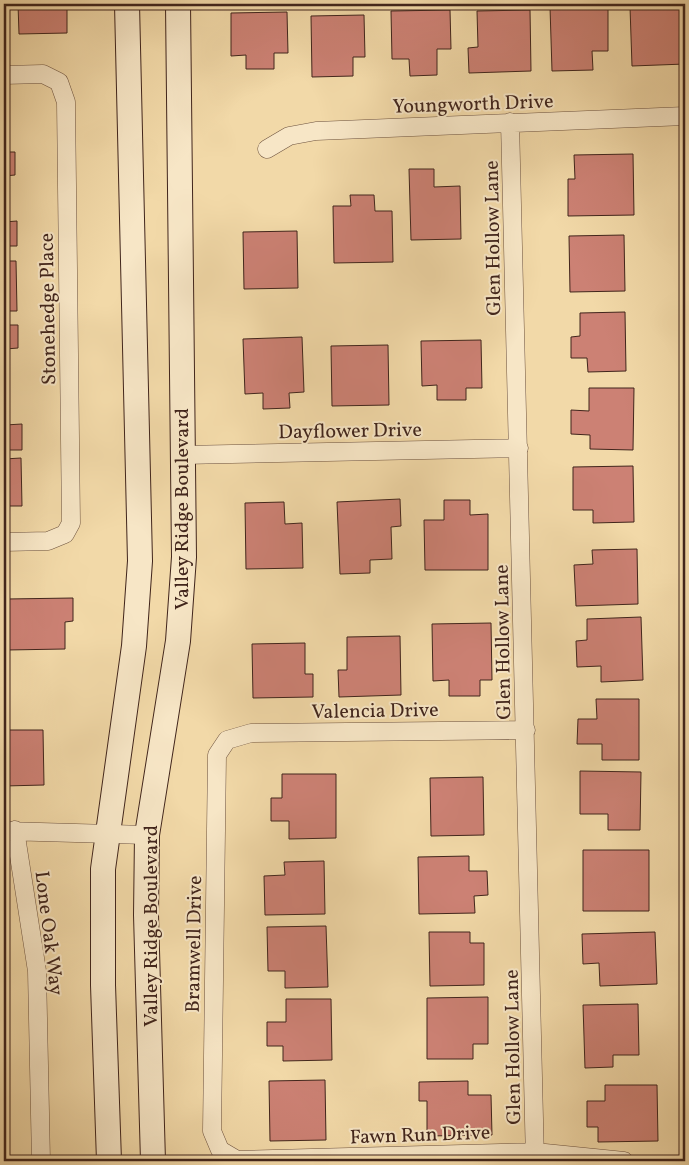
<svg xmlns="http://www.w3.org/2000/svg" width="689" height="1165" viewBox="0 0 689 1165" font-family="Vollkorn,serif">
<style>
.building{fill:#cc8174;stroke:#41251c}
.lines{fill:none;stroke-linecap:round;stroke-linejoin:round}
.minor-casing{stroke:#6d523f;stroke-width:19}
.secondary-casing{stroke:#41251c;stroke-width:26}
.minor{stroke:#f7e6c6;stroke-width:18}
.secondary{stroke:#f7e6c6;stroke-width:24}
.labels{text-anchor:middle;stroke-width:4;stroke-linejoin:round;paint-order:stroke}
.street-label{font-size:20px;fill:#41251c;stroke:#f7e6c6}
</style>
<rect width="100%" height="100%" fill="#f2d9a8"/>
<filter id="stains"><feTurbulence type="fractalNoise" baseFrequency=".004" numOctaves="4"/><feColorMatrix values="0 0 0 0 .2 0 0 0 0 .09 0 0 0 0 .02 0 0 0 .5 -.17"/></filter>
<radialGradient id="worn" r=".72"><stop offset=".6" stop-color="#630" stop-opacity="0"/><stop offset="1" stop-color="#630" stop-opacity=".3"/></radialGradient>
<!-- building -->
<path class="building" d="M 18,4 L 67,4 L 67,33 L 19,34 Z
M 685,5 L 685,64 L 632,66 L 630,7 Z
M 608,6 L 608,51 L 592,51 L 593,70 L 552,71 L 550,7 Z
M 450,10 L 451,49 L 437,49 L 437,75 L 410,76 L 409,59 L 392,59 L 391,11 Z
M 530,10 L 531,71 L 469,73 L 468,48 L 478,47 L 477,11 Z
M 287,12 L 288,53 L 274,53 L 274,69 L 246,69 L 246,55 L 231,56 L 231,13 Z
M 364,15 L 365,57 L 353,57 L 353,76 L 312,77 L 311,16 Z
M 4,152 L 15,152 L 15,175 L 4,176 Z
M 633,154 L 634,215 L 568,216 L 568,179 L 575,179 L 574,155 Z
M 409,169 L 434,169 L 434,187 L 460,186 L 461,239 L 411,240 Z
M 350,195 L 374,195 L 375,211 L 392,211 L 393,262 L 334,263 L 333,206 L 351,206 Z
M 17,221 L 17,246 L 4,246 L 4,222 Z
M 297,231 L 298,288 L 244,289 L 243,232 Z
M 624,235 L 625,291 L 570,292 L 569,236 Z
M 4,261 L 16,261 L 17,311 L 4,311 Z
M 625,312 L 626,371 L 588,372 L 587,358 L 571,358 L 571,337 L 580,336 L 580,313 Z
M 4,325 L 18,325 L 18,348 L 6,349 L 7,381 L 4,381 Z
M 302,337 L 304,392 L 289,393 L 290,408 L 263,409 L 263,393 L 245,394 L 243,339 Z
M 481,340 L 482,388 L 466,388 L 466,400 L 437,400 L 437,385 L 422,386 L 421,341 Z
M 388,345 L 389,405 L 332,406 L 331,346 Z
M 589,388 L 634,388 L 633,450 L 590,449 L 590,435 L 571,434 L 571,410 L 589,411 Z
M 4,399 L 5,425 L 22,424 L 22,450 L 4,450 Z
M 21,458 L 22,506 L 4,506 L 4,459 Z
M 633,466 L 634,522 L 593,523 L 593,510 L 573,510 L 573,467 Z
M 400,499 L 401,526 L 391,527 L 392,559 L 370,560 L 370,573 L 340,574 L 337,502 Z
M 444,500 L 470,500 L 470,515 L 488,514 L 488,570 L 425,570 L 424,520 L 444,520 Z
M 284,502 L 285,524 L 302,523 L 303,568 L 246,569 L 245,503 Z
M 637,549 L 638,604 L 576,606 L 574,565 L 593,564 L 592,550 Z
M 73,598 L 73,621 L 65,622 L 65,649 L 7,650 L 7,599 Z
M 641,617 L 643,680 L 601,682 L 601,666 L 577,667 L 576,641 L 587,640 L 587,619 Z
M 491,623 L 492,680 L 480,680 L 480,696 L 449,696 L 449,680 L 433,681 L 432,624 Z
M 400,636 L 401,695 L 339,697 L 338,670 L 347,670 L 347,637 Z
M 305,643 L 305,674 L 313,674 L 313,697 L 253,698 L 252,644 Z
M 596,699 L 639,699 L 639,760 L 602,760 L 602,744 L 577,744 L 578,719 L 597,719 Z
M 4,730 L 43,730 L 44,785 L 4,786 Z
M 580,771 L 641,772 L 640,830 L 608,830 L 608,814 L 580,814 Z
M 282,774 L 336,774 L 336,838 L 289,839 L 289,821 L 271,821 L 271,798 L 282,798 Z
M 483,777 L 484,835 L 431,836 L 430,778 Z
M 583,850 L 649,850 L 649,911 L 583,911 Z
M 469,856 L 469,871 L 487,871 L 488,895 L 474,896 L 475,913 L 419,914 L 418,857 Z
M 324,861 L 325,914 L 265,915 L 264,876 L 285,875 L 284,862 Z
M 326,926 L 328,987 L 285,988 L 285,971 L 268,971 L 267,927 Z
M 429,932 L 470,932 L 470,943 L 484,943 L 484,985 L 430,986 Z
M 655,932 L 657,984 L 600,986 L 599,963 L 583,964 L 582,934 Z
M 488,997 L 488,1044 L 473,1044 L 473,1059 L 427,1059 L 427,998 Z
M 286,999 L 331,999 L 332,1060 L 283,1061 L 283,1046 L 267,1046 L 267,1022 L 286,1022 Z
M 638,1004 L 639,1055 L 613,1055 L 613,1067 L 585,1068 L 583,1005 Z
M 325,1080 L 326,1140 L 270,1141 L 269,1081 Z
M 468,1081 L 468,1095 L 491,1095 L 492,1135 L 427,1136 L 427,1101 L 419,1101 L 419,1082 Z
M 605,1085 L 657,1085 L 658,1141 L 598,1142 L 598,1127 L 587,1127 L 587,1101 L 605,1101 Z"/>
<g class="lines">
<!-- minor casing -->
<g class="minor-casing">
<path id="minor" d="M 4,75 L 43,74 L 59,82 L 66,102 L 71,523 L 65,534 L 48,541 L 4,542
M 510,122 L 535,1161
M 267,149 L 289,136 L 316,131 L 685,116
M 182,455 L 519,448
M 526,730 L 251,733 L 227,740 L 217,755 L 212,1131 L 220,1150 L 237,1160 L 535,1152 L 624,1161
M 15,830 L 37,971 L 41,1161
M 4,831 L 147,835"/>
</g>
<!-- secondary casing -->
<g class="secondary-casing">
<path id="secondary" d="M 109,1161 L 103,985 L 103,869 L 134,646 L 140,561 L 127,4
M 153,1161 L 146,915 L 147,835 L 178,641 L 184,557 L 178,4"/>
</g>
<!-- minor -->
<use href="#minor" class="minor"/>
<!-- secondary -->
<use href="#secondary" class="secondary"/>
</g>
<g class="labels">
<!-- street labels -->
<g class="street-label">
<text transform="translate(473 103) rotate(-2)" y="7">Youngworth Drive</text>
<text transform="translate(492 238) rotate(-91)" y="7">Glen Hollow Lane</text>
<text transform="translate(47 309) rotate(-91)" y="7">Stonehedge Place</text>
<text transform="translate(350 430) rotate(-1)" y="7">Dayflower Drive</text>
<text transform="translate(181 509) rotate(-90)" y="7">Valley Ridge Boulevard</text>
<text transform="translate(502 642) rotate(-91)" y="7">Glen Hollow Lane</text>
<text transform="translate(375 710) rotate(-1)" y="7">Valencia Drive</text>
<text transform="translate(150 926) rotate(-90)" y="7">Valley Ridge Boulevard</text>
<text transform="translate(50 933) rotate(83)" y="7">Lone Oak Way</text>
<text transform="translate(193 944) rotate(-89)" y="7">Bramwell Drive</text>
<text transform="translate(512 1047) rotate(-91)" y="7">Glen Hollow Lane</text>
<text transform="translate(420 1134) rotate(-2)" y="7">Fawn Run Drive</text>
</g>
</g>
<!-- margin -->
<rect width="689" height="1165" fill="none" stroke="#f2d9a8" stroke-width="20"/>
<rect x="5" y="5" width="679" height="1155" fill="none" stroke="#41251c" stroke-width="2.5"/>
<rect x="10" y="10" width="669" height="1145" fill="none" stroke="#41251c"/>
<rect width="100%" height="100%" filter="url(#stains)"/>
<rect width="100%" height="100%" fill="url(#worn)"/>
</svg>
